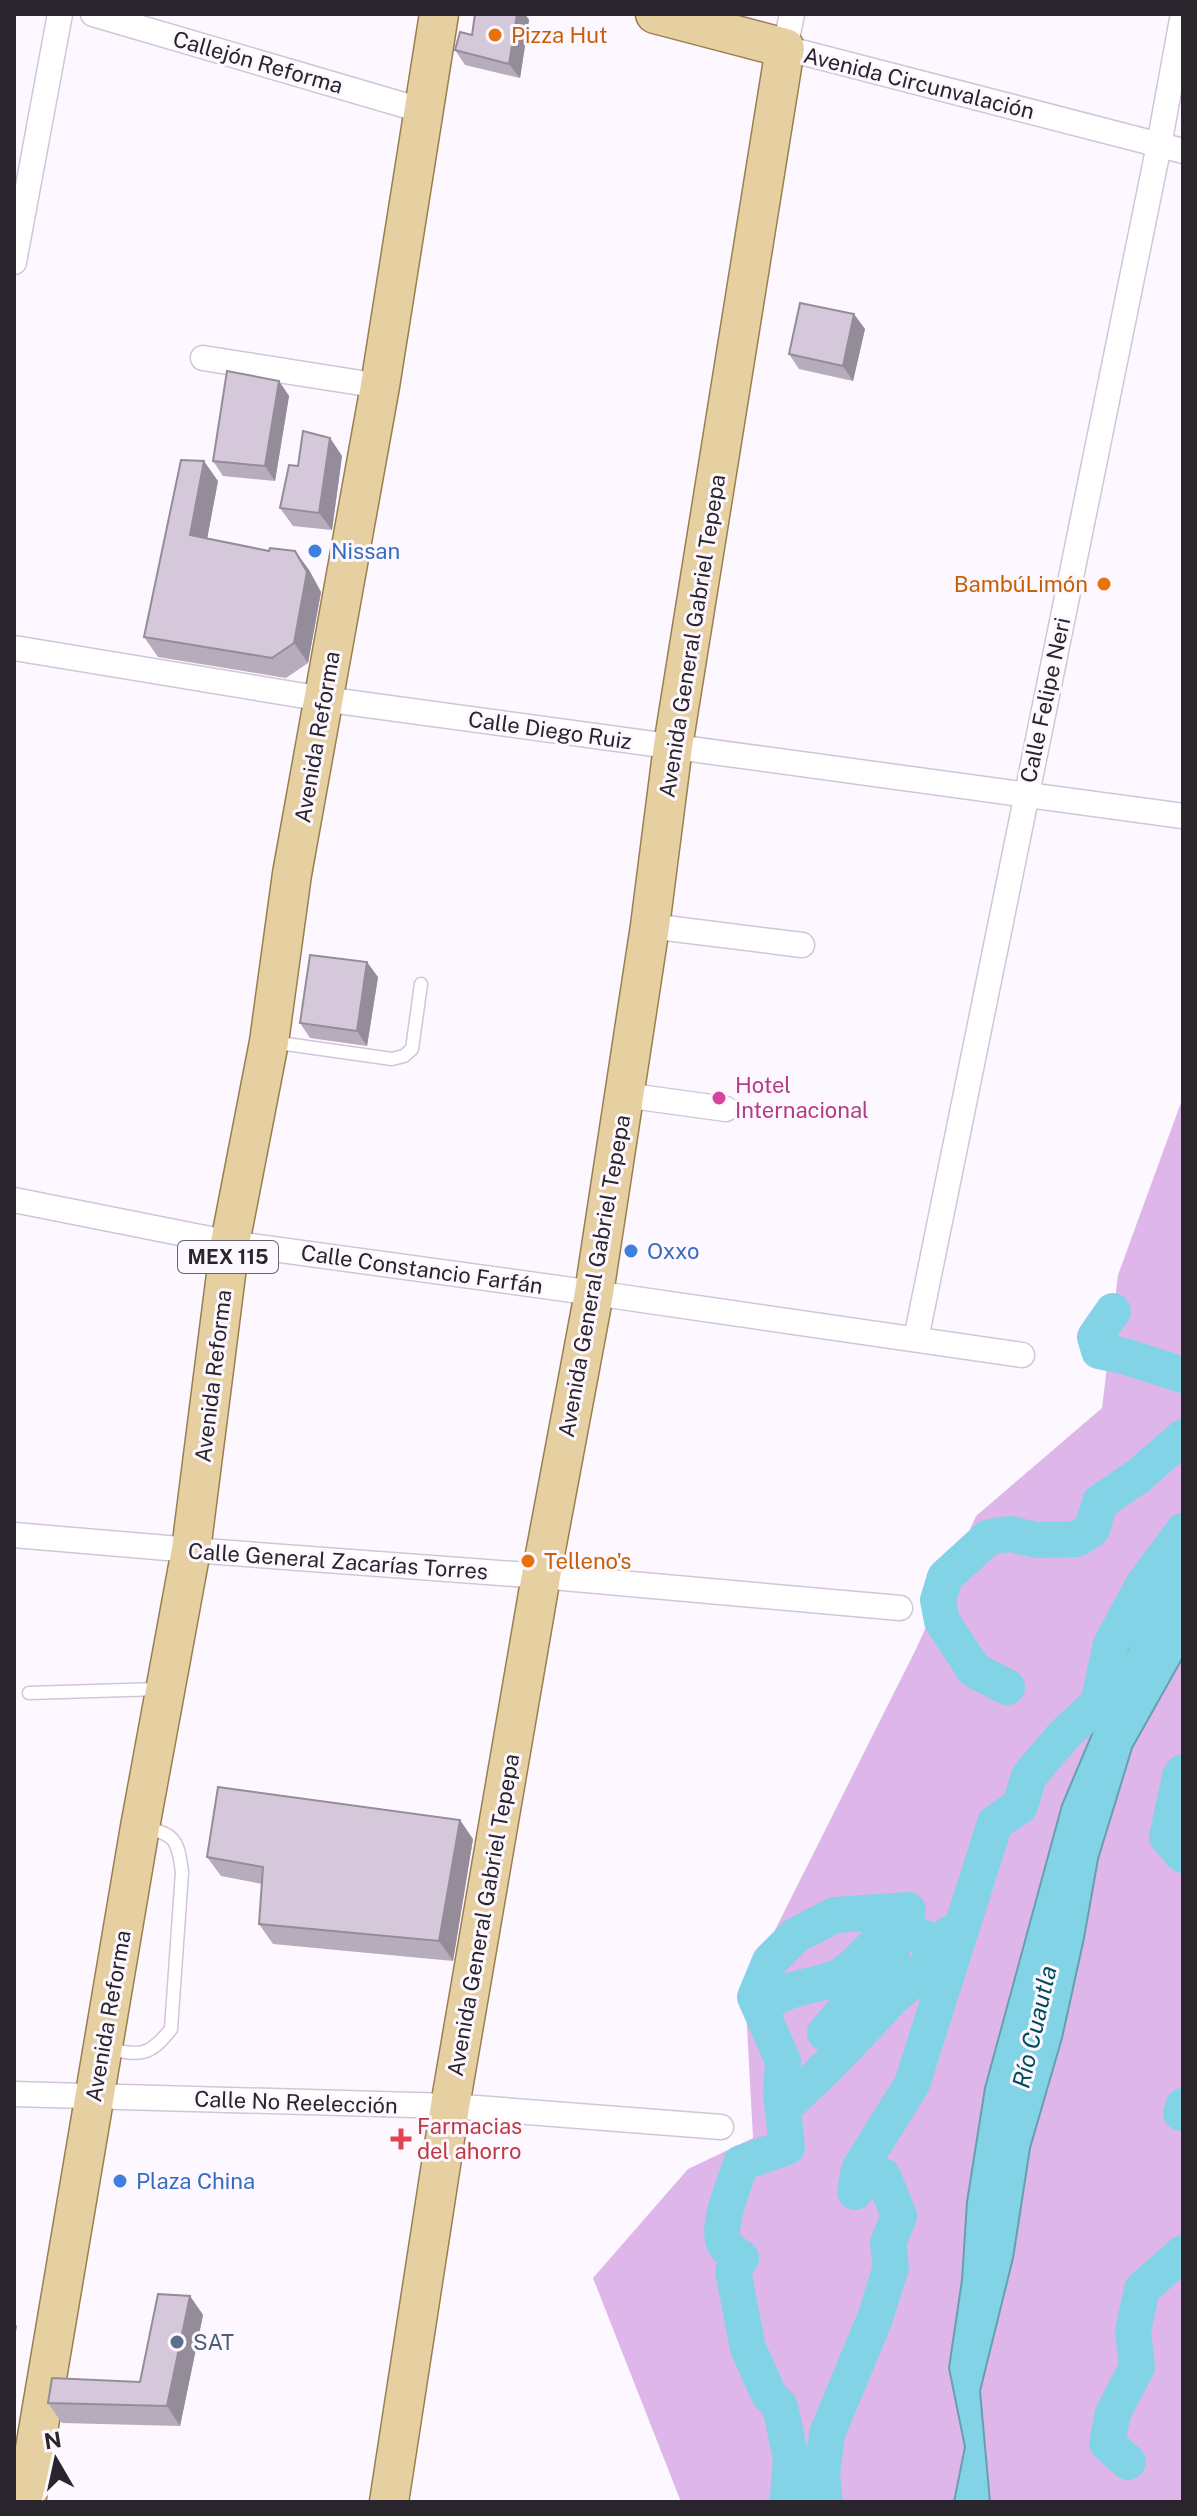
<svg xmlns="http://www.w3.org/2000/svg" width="1197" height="2516" viewBox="0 0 1197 2516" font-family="'Public Sans',sans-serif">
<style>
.forest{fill:#deb6ea}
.water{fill:#83d3e7;stroke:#689faf;stroke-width:2}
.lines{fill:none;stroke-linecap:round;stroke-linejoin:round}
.river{stroke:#83d3e7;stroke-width:36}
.service-casing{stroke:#d2c5d7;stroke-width:15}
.minor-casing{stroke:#d2c5d7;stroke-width:27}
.primary-casing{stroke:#997f50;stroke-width:41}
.service{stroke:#fff;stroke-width:12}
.minor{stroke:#fff;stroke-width:24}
.primary{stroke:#e6cfa1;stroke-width:38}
.wall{fill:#b7acbb}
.shaded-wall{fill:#958c99}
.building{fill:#d5c8da;stroke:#958c99;stroke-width:2}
.food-dot{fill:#e8710a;stroke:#fdf7ff;stroke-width:3}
.shop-dot{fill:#3f7fe0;stroke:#fdf7ff;stroke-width:3}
.hotel-dot{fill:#d1479c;stroke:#fdf7ff;stroke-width:3}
.health-dot{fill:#e0444e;stroke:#fdf7ff;stroke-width:3}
.service-dot{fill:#5c6f8a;stroke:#fdf7ff;stroke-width:3}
.labels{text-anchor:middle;stroke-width:6;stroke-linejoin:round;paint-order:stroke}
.shield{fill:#fdf7ff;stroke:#69646b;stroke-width:2}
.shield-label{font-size:20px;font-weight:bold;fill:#2a252c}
.food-label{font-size:22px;fill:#c56008;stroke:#fdf7ff;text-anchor:start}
.street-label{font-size:22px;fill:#2a252c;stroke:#fdf7ff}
.shop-label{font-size:22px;fill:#366cbe;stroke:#fdf7ff;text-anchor:start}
.hotel-label{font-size:22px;fill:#b23c85;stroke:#fdf7ff;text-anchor:start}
.health-label{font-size:22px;fill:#be3a42;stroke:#fdf7ff;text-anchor:start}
.service-label{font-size:22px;fill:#4e5e75;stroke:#fdf7ff;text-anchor:start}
.water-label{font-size:24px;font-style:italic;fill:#004d5a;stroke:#fdf7ff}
</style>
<rect width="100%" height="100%" fill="#fdf7ff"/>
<!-- forest -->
<path class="forest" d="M 1183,1097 L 1183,2502 L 681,2502 L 593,2278 L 688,2169 L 753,2138 L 745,1990 L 917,1647 L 976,1516 L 1102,1408 L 1118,1275 Z"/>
<!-- water -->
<path class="water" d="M 1183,1519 L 1183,1657 L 1132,1748 L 1098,1859 L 1084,1938 L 1062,2038 L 1030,2148 L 1013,2258 L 980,2391 L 990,2502 L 954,2502 L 965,2447 L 949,2368 L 962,2280 L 967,2202 L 985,2088 L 1062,1805 Z"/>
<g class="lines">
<!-- river -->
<path class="river" d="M 1113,1311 L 1095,1337 L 1099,1351 L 1124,1356 L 1183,1375
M 1007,1687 L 974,1670 L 942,1621 L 938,1600 L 945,1577 L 989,1537 L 1009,1534 L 1037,1540 L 1077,1539 L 1092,1529 L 1100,1502 L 1137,1477 L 1183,1437
M 1183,1772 L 1180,1776 L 1167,1837 L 1183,1855
M 762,2013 C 773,1986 817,1988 840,1976 C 853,1969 882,1937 895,1925 L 935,1943 L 961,1927
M 825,2033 L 881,1967 L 892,1957
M 783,2108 C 820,2075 854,2040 887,2003 C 904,1985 934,1970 935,1943
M 1181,2113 L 1183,2106
M 855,2192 L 859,2169 L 912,2084 L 995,1823 L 1020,1806 L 1029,1776 L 1063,1736 L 1098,1703 L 1111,1644 L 1143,1585 L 1183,1531
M 1128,2462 L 1107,2443 L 1113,2413 L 1137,2367 L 1133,2331 L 1142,2289 L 1183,2253
M 792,2502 L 788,2497 L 791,2459 L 780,2406 L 769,2395 L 748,2348 L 733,2271 L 741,2258 C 734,2253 725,2248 723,2240 C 718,2220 735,2183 741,2163 L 787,2147 L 781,2093 L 783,2061 L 755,1997 L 770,1961 L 796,1935 L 835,1915 L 908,1910
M 825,2502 L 822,2475 L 827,2434 L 875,2318 L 891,2267 L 888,2243 L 899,2216 L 883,2176"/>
<!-- service casing -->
<g class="service-casing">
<path id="service" d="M 272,1042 L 392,1059 L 404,1056 L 412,1049 L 421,984
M 29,1693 L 159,1689
M 106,2048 C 140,2056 149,2057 171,2029 L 182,1872 C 178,1840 175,1833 143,1828"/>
</g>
<!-- minor casing -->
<g class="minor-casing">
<path id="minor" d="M 93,14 L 424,111
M 792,14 L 785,48 L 1183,151
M 14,262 L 60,14
M 203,358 L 380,386
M 14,648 L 323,699 L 1183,816
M 650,926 L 802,945
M 624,1095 L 726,1109
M 14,1200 L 230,1243 L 594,1293 L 1022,1355
M 916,1339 L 1159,145 L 1183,14
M 14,1535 L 191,1550 L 541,1576 L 900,1608
M 14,2094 L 450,2106 L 721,2127"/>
</g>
<!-- primary casing -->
<g class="primary-casing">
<path id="primary" d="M 26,2502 L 140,1827 L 191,1550 L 230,1243 L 269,1042 L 292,874 L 380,386 L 439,14
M 389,2502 L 450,2106 L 541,1576 L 594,1293 L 650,926 L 673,746 L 785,48 L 655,14"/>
</g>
<!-- service -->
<use href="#service" class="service"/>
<!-- minor -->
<use href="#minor" class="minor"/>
<!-- primary -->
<use href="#primary" class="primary"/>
</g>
<!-- wall -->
<path class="wall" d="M 475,14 L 525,14 L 529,20 L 520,78 L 465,65 L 455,50 L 472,35 Z
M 865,329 L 853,381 L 799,369 L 789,354 Z
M 279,381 L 289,396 L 275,481 L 223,476 L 213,461 Z
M 330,438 L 342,456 L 332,530 L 293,526 L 280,508 L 298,466 Z
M 218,481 L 207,539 L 269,551 L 295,551 L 309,570 L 321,592 L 308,663 L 286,678 L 158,657 L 144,637 Z
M 378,977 L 367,1046 L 310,1038 L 300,1023 Z
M 473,1839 L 453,1961 L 273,1944 L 259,1924 L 262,1884 L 221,1876 L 207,1857 Z
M 190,2296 L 203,2315 L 180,2426 L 62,2423 L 48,2403 L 140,2382 Z"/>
<!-- shaded-wall -->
<path class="shaded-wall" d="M 517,14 L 525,14 L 529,20 L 520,78 L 509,64 Z
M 854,314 L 865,329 L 853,381 L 843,366 Z
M 279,381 L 289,396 L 275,481 L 265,466 Z
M 330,438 L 342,456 L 332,530 L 319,513 Z
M 204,461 L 218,481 L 204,555 L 190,535 Z
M 295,551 L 309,570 L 321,592 L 308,663 L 294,643 Z
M 367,962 L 378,977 L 367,1046 L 357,1031 Z
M 460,1820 L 473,1839 L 453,1961 L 439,1941 Z
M 190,2296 L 203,2315 L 180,2426 L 167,2406 Z
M 14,2322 L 17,2326 L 14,2342 Z"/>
<!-- building -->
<path class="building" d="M 475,14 L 517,14 L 509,64 L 455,50 L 460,32 L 472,35 Z
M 800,303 L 854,314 L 843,366 L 789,354 Z
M 227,371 L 279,381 L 265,466 L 213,461 Z
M 303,431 L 330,438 L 319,513 L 280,508 L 289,465 L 298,466 Z
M 181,460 L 204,461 L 190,535 L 269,551 L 270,548 L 295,551 L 307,572 L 294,643 L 272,658 L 144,637 Z
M 310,955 L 367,962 L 357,1031 L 300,1023 Z
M 218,1787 L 460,1820 L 439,1941 L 259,1924 L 263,1867 L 207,1857 Z
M 158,2294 L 190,2296 L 167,2406 L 48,2403 L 52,2378 L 140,2382 Z"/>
<!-- markers -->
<g class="food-dot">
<circle cx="495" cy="35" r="8"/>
<circle cx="1104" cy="584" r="8"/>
<circle cx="528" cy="1561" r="8"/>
</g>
<g class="shop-dot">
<circle cx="315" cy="551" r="8"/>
<circle cx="631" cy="1251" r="8"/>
<circle cx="120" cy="2181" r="8"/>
</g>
<circle class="hotel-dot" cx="719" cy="1098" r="8"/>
<path class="health-dot" d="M397 2127h8v8h8v8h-8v8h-8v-8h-8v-8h8z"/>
<circle class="service-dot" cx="177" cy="2342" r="8"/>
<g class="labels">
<!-- shield labels -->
<rect class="shield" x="178" y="1241" width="100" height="32" rx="6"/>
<g class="shield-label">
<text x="228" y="1264">MEX 115</text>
</g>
<!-- food labels -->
<g class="food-label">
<text x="511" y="43">Pizza Hut</text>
<text x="1088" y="592" text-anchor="end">BambúLimón</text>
<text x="544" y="1569">Telleno's</text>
</g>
<!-- street labels -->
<g class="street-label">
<text transform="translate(258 62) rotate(16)" y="8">Callejón Reforma</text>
<text transform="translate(919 83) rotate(14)" y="8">Avenida Circunvalación</text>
<text transform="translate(692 636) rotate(-81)" y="8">Avenida General Gabriel Tepepa</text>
<text transform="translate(1045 700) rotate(-78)" y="8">Calle Felipe Neri</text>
<text transform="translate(550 730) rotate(8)" y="8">Calle Diego Ruiz</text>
<text transform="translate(317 737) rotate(-80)" y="8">Avenida Reforma</text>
<text transform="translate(422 1269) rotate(8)" y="8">Calle Constancio Farfán</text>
<text transform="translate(594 1276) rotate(-80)" y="8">Avenida General Gabriel Tepepa</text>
<text transform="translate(213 1376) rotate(-83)" y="8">Avenida Reforma</text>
<text transform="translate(338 1561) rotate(4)" y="8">Calle General Zacarías Torres</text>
<text transform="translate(483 1915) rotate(-80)" y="8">Avenida General Gabriel Tepepa</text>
<text transform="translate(108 2016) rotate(-80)" y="8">Avenida Reforma</text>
<text transform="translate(296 2102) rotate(2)" y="8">Calle No Reelección</text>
</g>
<!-- shop labels -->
<g class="shop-label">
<text x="331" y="559">Nissan</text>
<text x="647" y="1259">Oxxo</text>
<text x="136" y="2189">Plaza China</text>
</g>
<!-- hotel labels -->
<g class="hotel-label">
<text x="735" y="1093">Hotel<tspan x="735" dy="25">Internacional</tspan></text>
</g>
<!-- health labels -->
<g class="health-label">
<text x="417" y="2134">Farmacias<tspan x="417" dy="25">del ahorro</tspan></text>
</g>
<!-- service labels -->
<g class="service-label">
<text x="193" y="2350">SAT</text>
</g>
<!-- water labels -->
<g class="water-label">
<text transform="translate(1035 2027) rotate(-77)" y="8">Río Cuautla</text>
</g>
</g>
<!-- border -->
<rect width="1197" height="2516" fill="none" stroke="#2a252c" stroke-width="32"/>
<!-- north arrow -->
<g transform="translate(56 2460) rotate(351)" stroke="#fdf7ff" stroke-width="6" paint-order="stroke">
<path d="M0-6L14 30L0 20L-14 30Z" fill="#2a252c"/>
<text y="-12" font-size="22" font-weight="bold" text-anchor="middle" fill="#2a252c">N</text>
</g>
</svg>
